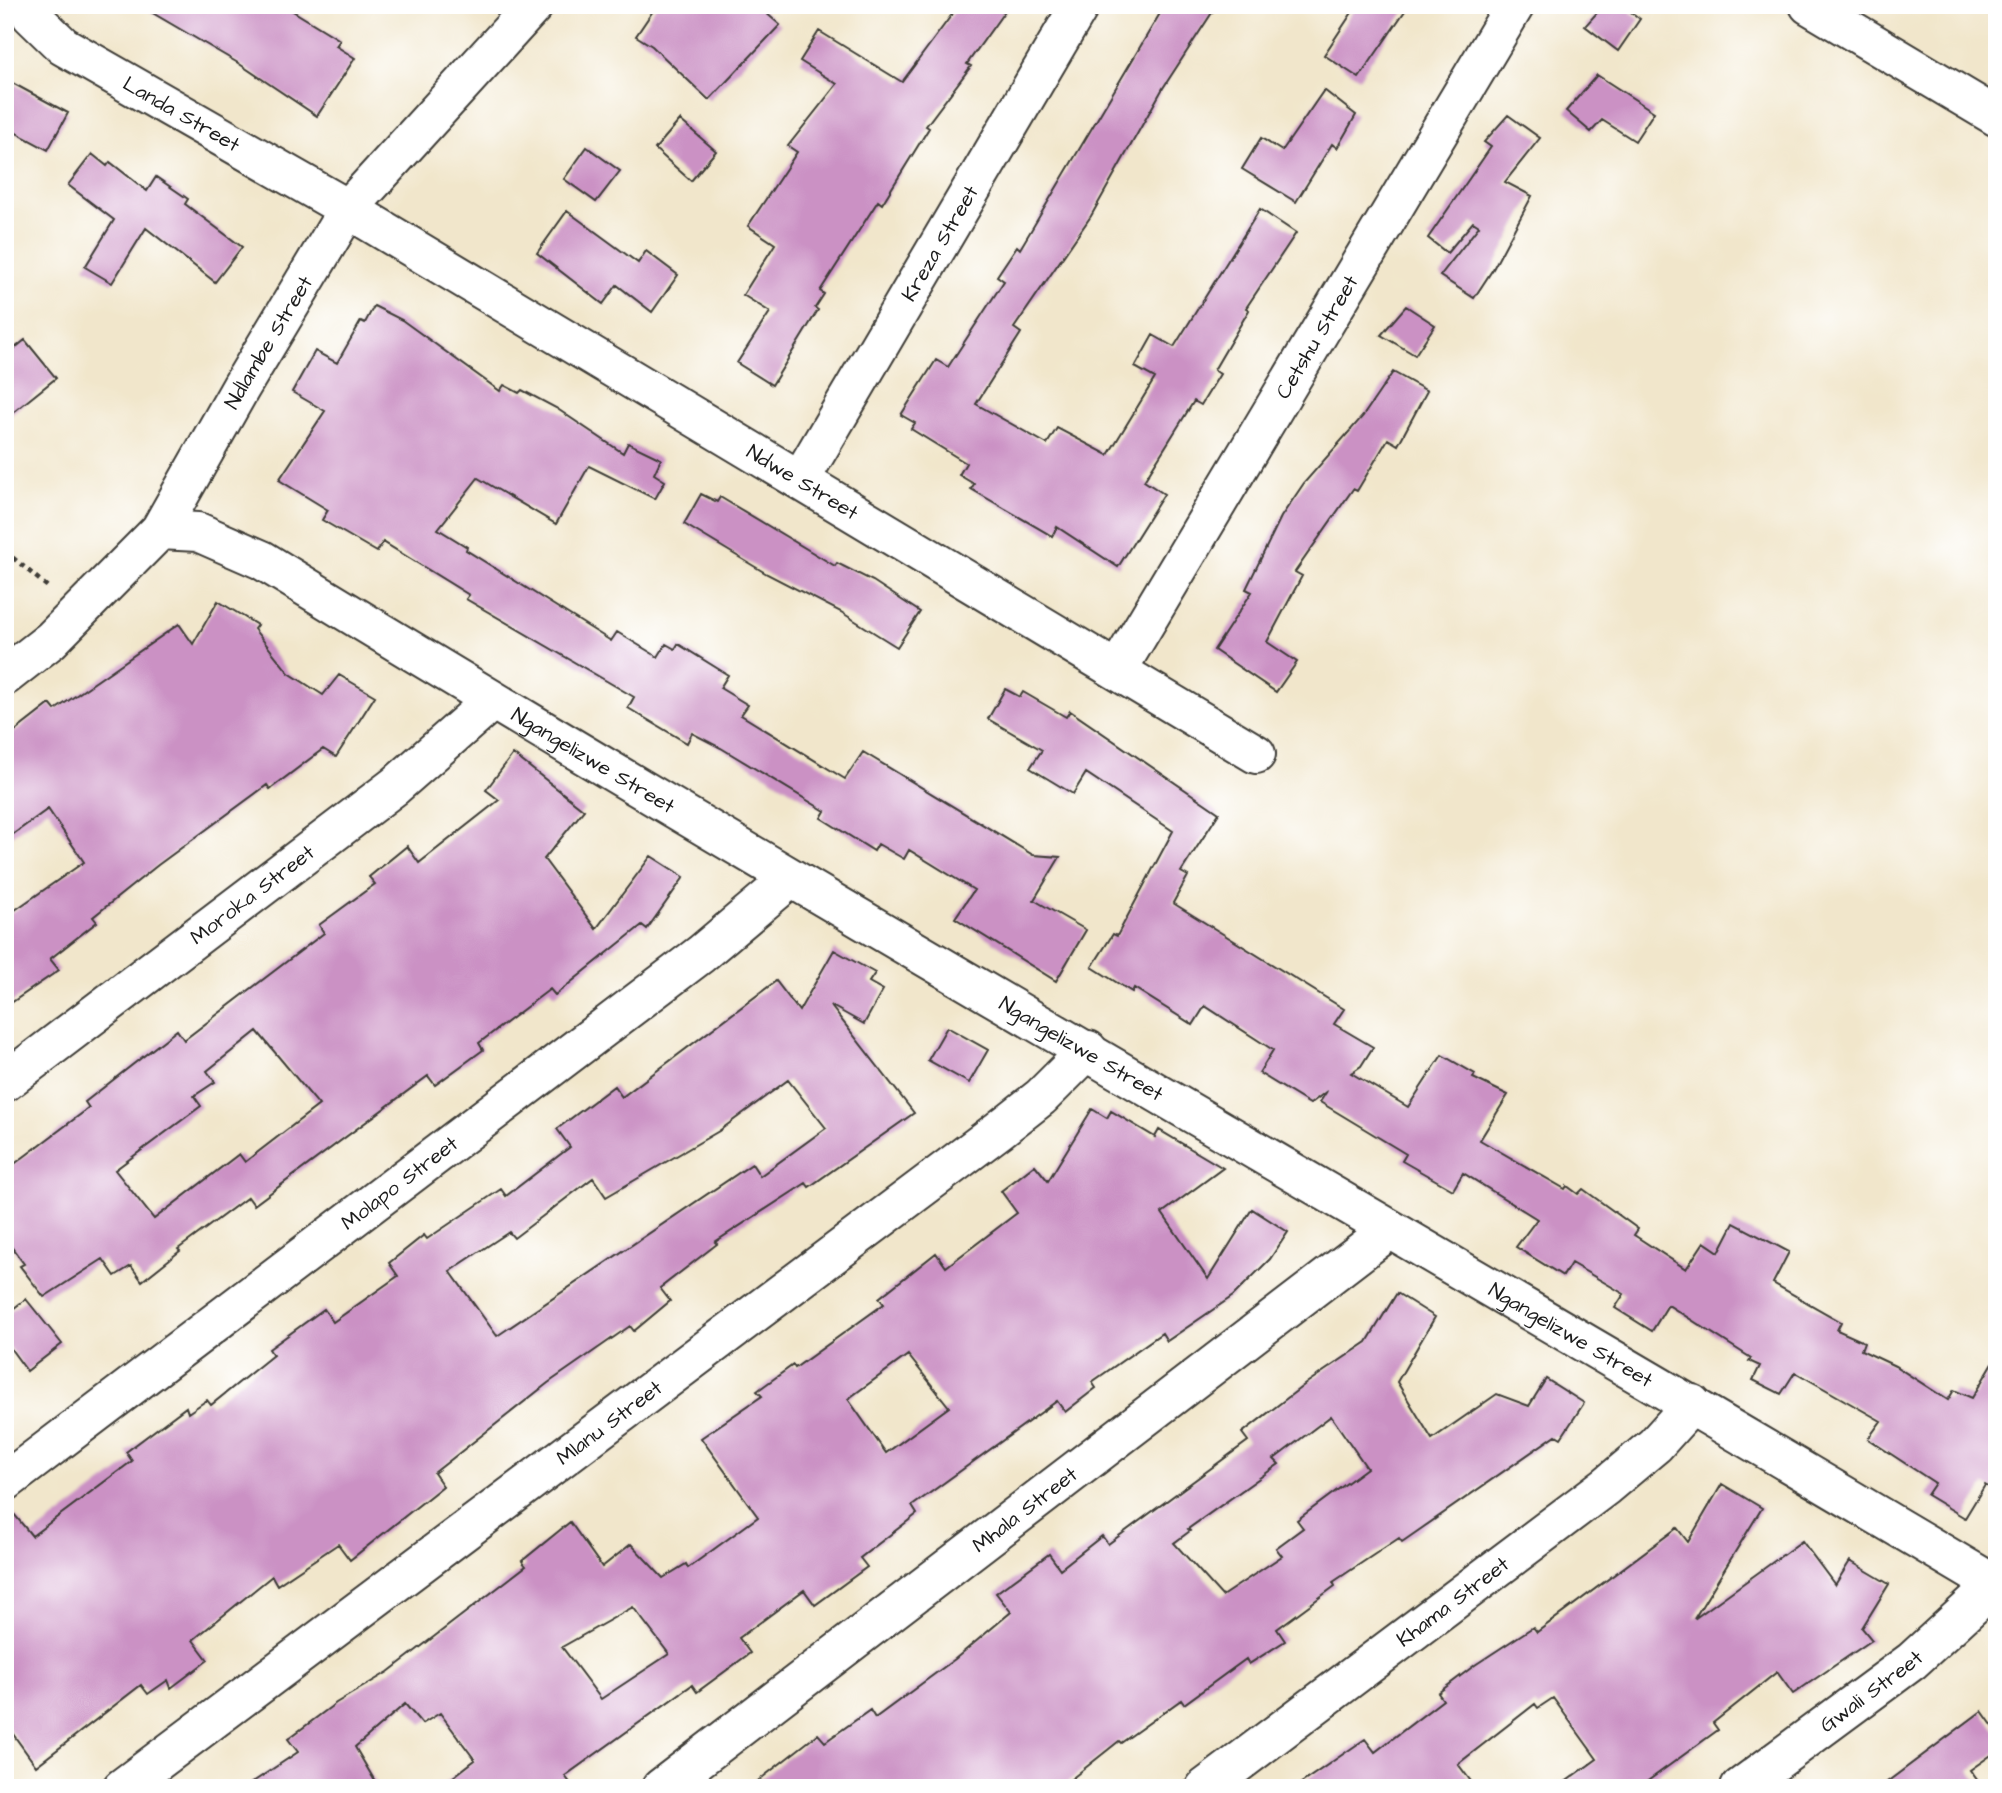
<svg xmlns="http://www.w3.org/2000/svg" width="2002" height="1793" viewBox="0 0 2002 1793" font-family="'Architects Daughter',sans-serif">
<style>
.building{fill:#cb91c4;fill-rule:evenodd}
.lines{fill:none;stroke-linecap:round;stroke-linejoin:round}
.minor-casing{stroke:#3c3a36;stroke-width:42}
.path{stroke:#3c3a36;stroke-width:4.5;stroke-dasharray:5 5;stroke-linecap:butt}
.minor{stroke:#fff;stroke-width:38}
.labels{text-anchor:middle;stroke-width:6;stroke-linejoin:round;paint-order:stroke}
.street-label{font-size:21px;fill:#1c1c1c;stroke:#fff}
</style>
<rect width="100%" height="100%" fill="#fff"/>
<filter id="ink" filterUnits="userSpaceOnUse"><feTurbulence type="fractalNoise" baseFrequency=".0143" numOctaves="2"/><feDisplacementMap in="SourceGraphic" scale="14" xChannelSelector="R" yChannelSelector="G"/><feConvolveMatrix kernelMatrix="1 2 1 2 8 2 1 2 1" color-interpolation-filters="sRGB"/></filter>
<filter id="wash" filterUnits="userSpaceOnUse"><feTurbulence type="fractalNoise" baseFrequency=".00686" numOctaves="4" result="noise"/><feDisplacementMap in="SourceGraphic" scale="28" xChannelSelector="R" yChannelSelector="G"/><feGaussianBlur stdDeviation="1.57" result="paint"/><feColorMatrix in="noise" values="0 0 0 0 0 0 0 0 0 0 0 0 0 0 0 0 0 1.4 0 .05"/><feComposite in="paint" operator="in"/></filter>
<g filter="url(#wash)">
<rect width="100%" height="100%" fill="#f1e6cb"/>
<g id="blocks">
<!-- building -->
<path class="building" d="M 139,5 L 283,5 L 340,40 L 336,46 L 355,58 L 317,116 L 238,63 Z
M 657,5 L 757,5 L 780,25 L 709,100 L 652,46 L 636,36 Z
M 959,5 L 1009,5 L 967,64 L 971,66 L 926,126 L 929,128 L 882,204 L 878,201 L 820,291 L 824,294 L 815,308 L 818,310 L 772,385 L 737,363 L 770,312 L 743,295 L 775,244 L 748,226 L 797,152 L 788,146 L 837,84 L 800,61 L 819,31 L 902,82 Z
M 1165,5 L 1217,5 L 1163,88 L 1091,216 L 1014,328 L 1021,333 L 976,404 L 1047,444 L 1057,428 L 1108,455 L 1155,378 L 1135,367 L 1153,335 L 1174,347 L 1260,209 L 1296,233 L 1246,308 L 1249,310 L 1214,370 L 1220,374 L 1201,405 L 1194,401 L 1144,481 L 1164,494 L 1118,567 L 1057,527 L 1052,536 L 971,489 L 974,484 L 959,475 L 966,463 L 911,429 L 915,423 L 901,415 L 936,360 L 948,367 L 1004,281 L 997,276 L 1017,246 L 1020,249 Z
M 1357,5 L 1409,5 L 1359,78 L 1324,55 Z
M 1604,5 L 1622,5 L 1640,19 L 1618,51 L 1585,26 Z
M 1597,75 L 1654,112 L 1635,141 L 1602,120 L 1591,132 L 1566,111 Z
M 5,79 L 68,113 L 48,150 L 5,127 Z
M 1324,90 L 1356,115 L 1337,148 L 1332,144 L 1296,202 L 1242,169 L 1261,138 L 1282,151 Z
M 1508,115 L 1540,138 L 1505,182 L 1532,196 L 1493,269 L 1474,298 L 1440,276 L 1479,226 L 1473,222 L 1447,253 L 1428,238 L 1491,147 L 1484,142 Z
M 680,120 L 716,151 L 691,181 L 655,149 Z
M 587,147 L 620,171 L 596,202 L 564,179 Z
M 92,154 L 107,166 L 110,162 L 147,191 L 156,177 L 188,199 L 185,204 L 242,247 L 215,282 L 146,228 L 112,283 L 85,267 L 114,220 L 68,185 Z
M 567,211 L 638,263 L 646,251 L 678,275 L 652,312 L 617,285 L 603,304 L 537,253 Z
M 374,306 L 402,320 L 500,391 L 504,385 L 519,393 L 522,390 L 556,408 L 623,453 L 628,443 L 661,459 L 654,474 L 665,481 L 655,499 L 589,466 L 556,524 L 478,478 L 438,529 L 467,547 L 466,550 L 611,641 L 617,632 L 658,657 L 666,644 L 675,649 L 678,644 L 728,675 L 720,688 L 748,705 L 741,715 L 845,779 L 863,752 L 1033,855 L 1060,857 L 1034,900 L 1086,930 L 1056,981 L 955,918 L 974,890 L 909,850 L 904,859 L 878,844 L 874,851 L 821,818 L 825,811 L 721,748 L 692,733 L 687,743 L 628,708 L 634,697 L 466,599 L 469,595 L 383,542 L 377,552 L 322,520 L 328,510 L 279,480 L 325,411 L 292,392 L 315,351 L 337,363 L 361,321 L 365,323 Z
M 1406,306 L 1435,325 L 1415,355 L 1381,335 Z
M 25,340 L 56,378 L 5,419 L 5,356 Z
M 1393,372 L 1427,391 L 1398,445 L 1388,439 L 1357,491 L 1353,489 L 1295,572 L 1302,576 L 1267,642 L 1297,662 L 1276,692 L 1214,650 L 1252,592 L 1246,589 L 1281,517 L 1304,483 L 1363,416 Z
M 701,494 L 717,502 L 720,497 L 835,566 L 837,563 L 873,581 L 920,612 L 897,647 L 841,612 L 767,574 L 684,524 Z
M 218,601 L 257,625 L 254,629 L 289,673 L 323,695 L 339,675 L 375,696 L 336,757 L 323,749 L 270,789 L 267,785 L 158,865 L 93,917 L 97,922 L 50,959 L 59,970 L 5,1007 L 5,917 L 84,862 L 48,809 L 5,840 L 5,739 L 50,704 L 55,710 L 179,624 L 193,644 Z
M 1005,689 L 1020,697 L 1023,692 L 1066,717 L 1070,711 L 1219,813 L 1181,872 L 1188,876 L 1173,903 L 1344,1009 L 1334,1024 L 1373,1047 L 1361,1066 L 1351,1073 L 1408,1107 L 1442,1055 L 1475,1074 L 1473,1078 L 1508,1095 L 1480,1140 L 1565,1189 L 1567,1186 L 1578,1194 L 1583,1189 L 1638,1229 L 1634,1235 L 1686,1269 L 1704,1242 L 1719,1252 L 1734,1223 L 1789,1252 L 1773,1283 L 1841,1322 L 1837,1330 L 1864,1342 L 1861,1350 L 1895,1366 L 1948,1400 L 1954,1390 L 1972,1398 L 1997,1356 L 1997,1492 L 1985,1485 L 1965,1518 L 1927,1495 L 1935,1483 L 1868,1439 L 1881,1421 L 1795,1372 L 1781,1394 L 1753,1380 L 1760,1366 L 1749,1361 L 1751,1358 L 1668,1305 L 1652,1331 L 1615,1308 L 1624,1294 L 1571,1263 L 1563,1276 L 1516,1247 L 1537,1219 L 1463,1173 L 1453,1190 L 1402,1161 L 1406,1154 L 1320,1102 L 1327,1091 L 1310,1104 L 1259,1073 L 1273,1050 L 1205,1006 L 1193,1025 L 1134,988 L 1132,992 L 1092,967 L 1113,934 L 1117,936 L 1173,831 L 1086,773 L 1073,794 L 1030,768 L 1042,750 L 988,719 Z
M 513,754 L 584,810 L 544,859 L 596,929 L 651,856 L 684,877 L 647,929 L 642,925 L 555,995 L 550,989 L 479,1043 L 483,1050 L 435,1085 L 428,1076 L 254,1205 L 248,1197 L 178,1249 L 180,1251 L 142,1281 L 131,1266 L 115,1276 L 103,1259 L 44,1297 L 20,1266 L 24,1264 L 5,1238 L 5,1171 L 89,1108 L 85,1102 L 177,1030 L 184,1040 L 324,933 L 319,925 L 375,884 L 369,877 L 407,846 L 419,863 L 499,800 L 486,790 ZM 257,1031 L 319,1105 L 245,1162 L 239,1154 L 154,1219 L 115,1170 L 201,1106 L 194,1096 L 215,1082 L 207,1071 Z
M 834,950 L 875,973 L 869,982 L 883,990 L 864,1024 L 830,1005 L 914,1113 L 809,1187 L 806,1183 L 715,1242 L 717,1244 L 660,1288 L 670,1301 L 634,1331 L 630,1326 L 548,1383 L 434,1473 L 443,1486 L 350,1560 L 338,1544 L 277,1585 L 272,1576 L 193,1640 L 208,1660 L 171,1688 L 168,1680 L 148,1694 L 141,1685 L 36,1766 L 5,1723 L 5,1503 L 32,1536 L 132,1461 L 126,1452 L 186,1407 L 188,1413 L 207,1400 L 211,1405 L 273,1355 L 269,1349 L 324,1309 L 333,1322 L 398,1276 L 389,1263 L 424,1235 L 427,1239 L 501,1189 L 506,1196 L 570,1147 L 557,1129 L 614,1086 L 622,1097 L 776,981 L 799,1011 ZM 788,1080 L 826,1128 L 760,1176 L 752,1164 L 497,1336 L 450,1271 L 509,1232 L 514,1238 L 593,1178 L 606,1197 L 719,1131 Z
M 947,1027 L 988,1050 L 969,1083 L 928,1060 Z
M 1092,1109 L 1107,1118 L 1111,1111 L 1155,1137 L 1159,1130 L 1223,1168 L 1162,1213 L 1208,1279 L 1252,1209 L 1288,1232 L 1270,1259 L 1233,1296 L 1167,1341 L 1162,1333 L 1092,1382 L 1096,1388 L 1065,1412 L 1057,1401 L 912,1506 L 917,1514 L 860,1558 L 867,1567 L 815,1605 L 804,1590 L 739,1638 L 750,1653 L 697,1692 L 692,1685 L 565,1776 L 574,1788 L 439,1788 L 475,1760 L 440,1713 L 422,1724 L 405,1704 L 355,1747 L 379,1788 L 244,1788 L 298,1752 L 288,1739 L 336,1703 L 388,1672 L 526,1566 L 522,1561 L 570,1522 L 602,1567 L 631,1544 L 663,1578 L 686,1564 L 688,1568 L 758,1517 L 701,1438 L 762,1396 L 757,1391 L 793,1365 L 795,1368 L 884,1304 L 879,1298 L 936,1253 L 946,1267 L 1017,1213 L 1001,1191 L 1035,1165 L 1048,1181 ZM 908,1355 L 949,1407 L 886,1453 L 848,1399 ZM 633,1607 L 669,1654 L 601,1699 L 562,1647 Z
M 1397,1293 L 1435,1317 L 1397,1382 L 1432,1439 L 1497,1394 L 1529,1406 L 1546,1379 L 1584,1403 L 1561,1438 L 1556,1435 L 1402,1542 L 1399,1538 L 1333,1582 L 1335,1586 L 1277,1629 L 1285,1641 L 1249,1664 L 1246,1659 L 1184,1704 L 1181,1700 L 1121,1743 L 1119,1741 L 1060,1788 L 749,1788 L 818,1734 L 825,1742 L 870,1710 L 875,1718 L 955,1659 L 1011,1612 L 996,1593 L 1049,1554 L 1060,1569 L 1102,1536 L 1108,1544 L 1248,1441 L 1242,1433 L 1308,1382 L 1367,1342 ZM 1331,1416 L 1367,1468 L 1297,1520 L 1303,1528 L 1276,1548 L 1282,1556 L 1222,1596 L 1174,1543 L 1190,1531 L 1188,1529 L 1279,1464 L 1274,1459 Z
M 26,1299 L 62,1344 L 27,1371 L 5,1341 L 5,1315 Z
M 1722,1484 L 1762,1508 L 1694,1619 L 1802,1541 L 1835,1585 L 1850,1561 L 1889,1584 L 1862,1628 L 1872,1640 L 1793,1694 L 1777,1672 L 1713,1723 L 1718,1730 L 1638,1788 L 1557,1788 L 1597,1759 L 1553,1698 L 1538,1708 L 1535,1704 L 1458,1764 L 1476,1788 L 1294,1788 L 1365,1739 L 1375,1752 L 1443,1700 L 1438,1693 L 1475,1665 L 1533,1627 L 1537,1632 L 1677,1528 L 1688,1542 Z
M 1982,1711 L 1997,1732 L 1997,1751 L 1970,1770 L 1983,1788 L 1879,1788 Z"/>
</g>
</g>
<g filter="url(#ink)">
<use href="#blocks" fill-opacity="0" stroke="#3c3a36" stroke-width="2"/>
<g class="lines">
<!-- minor casing -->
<g class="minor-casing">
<g id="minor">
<path id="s1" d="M 27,5 L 31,15 L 63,46 L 348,209 L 1256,754"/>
<path d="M 1809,5 L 1997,117"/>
<path id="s2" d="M 800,480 L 1080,5"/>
<path id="s3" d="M 160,530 L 198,532 L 262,560 C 835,911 1419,1242 1997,1586"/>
<path id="s4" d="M 1118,669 L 1515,5"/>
<path id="s5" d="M 5,676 L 51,640 L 160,530 L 241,387 L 348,209 L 534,5"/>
<path id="s6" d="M 5,1082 L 395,786 L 492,701"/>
<path id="s7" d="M 5,1482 L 701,954 L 790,879"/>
<path id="s8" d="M 122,1788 L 999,1130 L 1041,1097 L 1088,1050"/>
<path id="s9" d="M 661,1788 L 1388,1231"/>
<path id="s10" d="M 1205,1788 L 1606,1486 L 1655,1445 L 1692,1404"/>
<path id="s11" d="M 1740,1788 L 1912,1661 L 1995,1585"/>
</g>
</g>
<!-- path -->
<path class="path" d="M 5,551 L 49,588"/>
<!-- minor -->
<use href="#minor" class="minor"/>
</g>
</g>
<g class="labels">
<!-- street labels -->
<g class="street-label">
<text dy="7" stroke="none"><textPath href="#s1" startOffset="192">Landa Street</textPath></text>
<text dy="7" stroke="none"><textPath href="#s2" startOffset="275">Kreza Street</textPath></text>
<text dy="7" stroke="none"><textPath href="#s4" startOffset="387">Cetshu Street</textPath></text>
<text dy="7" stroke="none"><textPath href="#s5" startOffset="430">Ndlambe Street</textPath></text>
<text dy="7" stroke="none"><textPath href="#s1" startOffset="914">Ndwe Street</textPath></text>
<text dy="7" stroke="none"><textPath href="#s3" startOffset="495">Ngangelizwe Street</textPath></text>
<text dy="7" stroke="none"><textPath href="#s6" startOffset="310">Moroka Street</textPath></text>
<text dy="7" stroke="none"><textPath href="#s3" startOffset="1062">Ngangelizwe Street</textPath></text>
<text dy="7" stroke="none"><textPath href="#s7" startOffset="495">Molapo Street</textPath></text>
<text dy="7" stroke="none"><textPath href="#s3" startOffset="1629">Ngangelizwe Street</textPath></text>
<text dy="7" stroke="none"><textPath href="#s8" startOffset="609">Mlanu Street</textPath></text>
<text dy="7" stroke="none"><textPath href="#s9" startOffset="458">Mhala Street</textPath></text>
<text dy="7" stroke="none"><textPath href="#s10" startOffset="310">Khama Street</textPath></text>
<text dy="7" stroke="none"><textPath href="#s11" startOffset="163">Gwali Street</textPath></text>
</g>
</g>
<!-- margin -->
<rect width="2002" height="1793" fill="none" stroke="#fff" stroke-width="28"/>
</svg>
